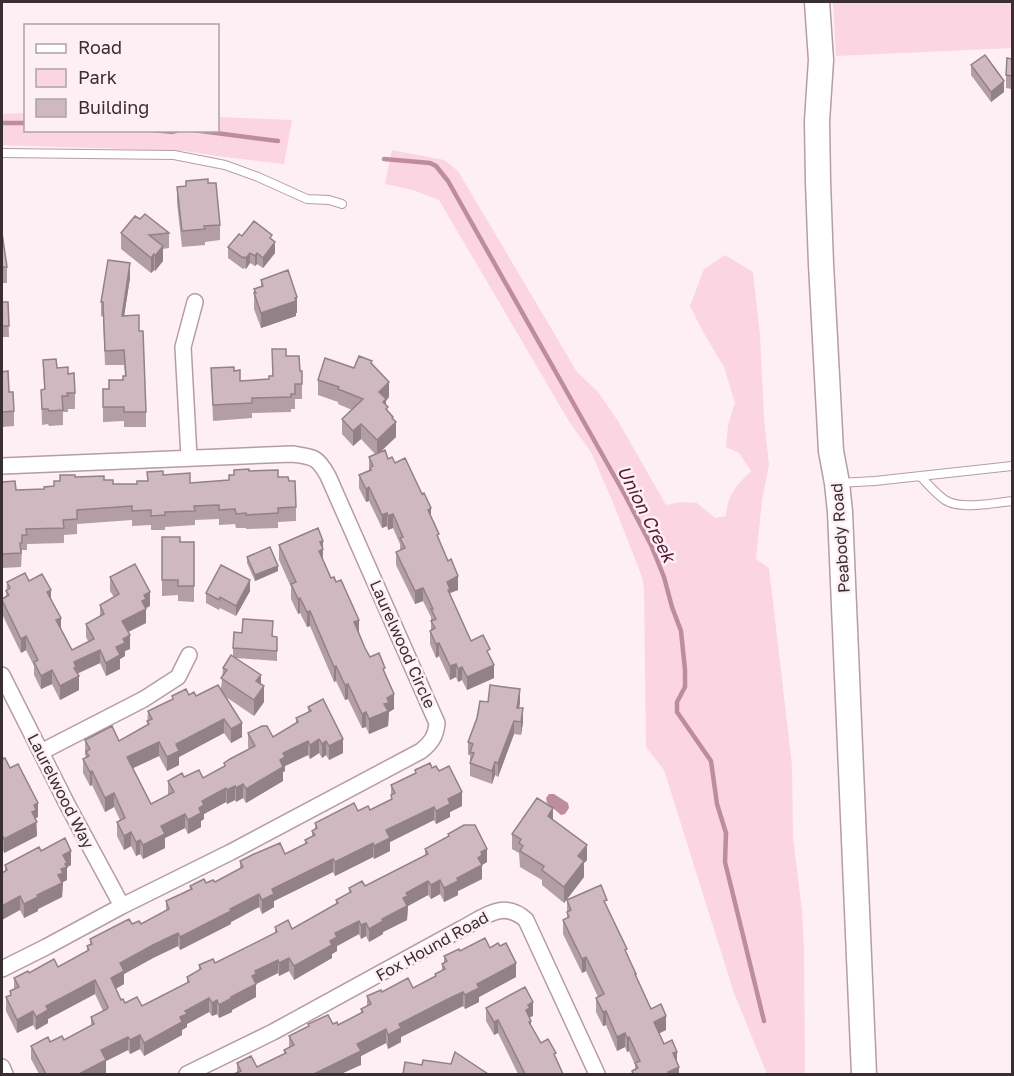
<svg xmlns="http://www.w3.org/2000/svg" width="1014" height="1076" viewBox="0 0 1014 1076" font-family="'Golos Text',sans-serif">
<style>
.green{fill:#fbd5e1}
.water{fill:#bd8c9d}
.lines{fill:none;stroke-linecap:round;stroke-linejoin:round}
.stream{stroke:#bd8c9d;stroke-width:4.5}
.lane-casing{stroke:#b59da5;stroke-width:10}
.street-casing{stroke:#b59da5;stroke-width:18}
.primary-casing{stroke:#b59da5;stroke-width:27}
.lane{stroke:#fff;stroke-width:8}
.street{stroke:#fff;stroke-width:15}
.primary{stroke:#fff;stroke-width:24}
.wall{fill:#b39ea5}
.shaded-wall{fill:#928186}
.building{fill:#d0b8c0;stroke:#928186;stroke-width:1.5}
.labels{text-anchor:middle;stroke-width:5;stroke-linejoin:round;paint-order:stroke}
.street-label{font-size:16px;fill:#392f32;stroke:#feeff4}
.water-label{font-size:18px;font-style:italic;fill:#561a35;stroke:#feeff4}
</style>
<rect width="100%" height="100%" fill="#feeff4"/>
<!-- green -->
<path class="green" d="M 833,2 L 1012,2 L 1012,48 L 836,56 Z
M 25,113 L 26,130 L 218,130 L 218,117 L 292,120 L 284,164 L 217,156 L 185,151 L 2,145 L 2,114 Z
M 392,150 L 444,160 L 458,171 L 577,372 L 598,392 L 618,421 L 666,505 L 680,502 L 697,503 L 715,518 L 726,516 C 727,495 737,485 751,471 L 739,453 L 726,447 L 728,425 L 735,403 L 724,367 L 703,332 L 690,306 L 704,269 L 725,255 L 753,272 L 760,335 L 764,419 L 769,465 L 762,500 L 756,559 L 769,568 L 792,765 L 793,837 L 802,911 L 804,950 L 805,1074 L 767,1074 L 734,993 L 664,770 L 646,747 L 644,588 L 642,577 L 614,505 L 591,452 L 570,423 L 439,200 L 413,190 L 385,184 Z"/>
<!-- water -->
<path class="water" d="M 549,794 L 554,794 L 568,803 L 569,808 L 565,814 L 561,815 L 547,803 L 546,798 Z"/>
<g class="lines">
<!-- stream -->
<path class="stream" d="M 2,123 L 26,123
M 153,130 L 172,132 L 178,130
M 193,130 L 278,141
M 384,159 L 430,163 L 436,166 L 448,181 L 625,495 L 651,545 L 664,577 L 672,607 L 681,631 L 685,670 L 685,687 L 677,702 L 677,712 L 711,761 L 717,804 L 726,833 L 725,862 L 764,1021"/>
<!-- lane casing -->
<g class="lane-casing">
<path id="lane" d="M 2,153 L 174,155 L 225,165 L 258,177 L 307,199 L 329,200 L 342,204
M 920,476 C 928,484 936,494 945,500 C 960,510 995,503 1012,501
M 839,483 L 875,481 L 1012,466"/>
</g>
<!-- street casing -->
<g class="street-casing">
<path id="street" d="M 189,457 L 183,347 L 195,302
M 2,466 L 292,454 C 313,457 317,456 328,476 L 437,723 C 436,736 431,743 421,751 L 231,852 L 122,906 L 46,947 L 2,969
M 2,675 L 68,806 L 122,906
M 41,752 L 144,699 L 178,677 L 189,655
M 2,1067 L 5,1074
M 187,1074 L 273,1032 L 461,929 C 484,917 503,899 526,920 L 597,1074"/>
</g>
<!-- primary casing -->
<g class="primary-casing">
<path id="primary" d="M 817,2 L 821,60 L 817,121 L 818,182 L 821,264 L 831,451 L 837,483 L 840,512 L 864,1074"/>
</g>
<!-- lane -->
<use href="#lane" class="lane"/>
<!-- street -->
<use href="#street" class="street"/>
<!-- primary -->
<use href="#primary" class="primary"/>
</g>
<!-- wall -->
<path class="wall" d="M 1012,59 L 1012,89 L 1006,88 L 1006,75 Z
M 971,65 L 1004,92 L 991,102 L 971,75 Z
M 186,181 L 208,183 L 220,225 L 220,240 L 205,242 L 205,245 L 182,247 L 177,203 L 177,187 L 186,186 Z
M 140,219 L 169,233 L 169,248 L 163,249 L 163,261 L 155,271 L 154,270 L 151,273 L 121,249 L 121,233 Z
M 2,233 L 7,267 L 7,283 L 2,283 L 2,285 Z
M 242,236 L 272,240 L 275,253 L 263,268 L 257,264 L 255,266 L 250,263 L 246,269 L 244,268 L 243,269 L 228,258 L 228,247 Z
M 130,278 L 124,316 L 139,331 L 146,412 L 146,427 L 124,427 L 124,421 L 103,422 L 103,389 L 109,389 L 123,380 L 125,376 L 124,365 L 105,365 L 103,317 L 101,316 L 101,302 Z
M 261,280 L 297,313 L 296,313 L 296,316 L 261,328 L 254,309 L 254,289 L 261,286 Z
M 2,302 L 8,302 L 9,337 L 2,337 Z
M 286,356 L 300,371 L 302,371 L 302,399 L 295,399 L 295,409 L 291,409 L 291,412 L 252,413 L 252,418 L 213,421 L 211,368 L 234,371 L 240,381 L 269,379 Z
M 43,360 L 68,374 L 75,393 L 75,409 L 68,409 L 68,412 L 63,412 L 63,425 L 49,426 L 48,424 L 42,425 L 41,390 L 44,389 Z
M 372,364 L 389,397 L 386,401 L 386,405 L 388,411 L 393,419 L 396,437 L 380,452 L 388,459 L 395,463 L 431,518 L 458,590 L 450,593 L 450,595 L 471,641 L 490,656 L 494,678 L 467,690 L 462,680 L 458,682 L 456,677 L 450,680 L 439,656 L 436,658 L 430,644 L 430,631 L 431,630 L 431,617 L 423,601 L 415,604 L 396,565 L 396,552 L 400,550 L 400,544 L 393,528 L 388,530 L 387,526 L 382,528 L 369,501 L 366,502 L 359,488 L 359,475 L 369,470 L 369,457 L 375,454 L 361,439 L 353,446 L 342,434 L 342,419 L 352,410 L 338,404 L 338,402 L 318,395 L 318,380 L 354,368 Z
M 2,372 L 9,392 L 14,411 L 14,426 L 2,427 Z
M 249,471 L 278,477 L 289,481 L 296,507 L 296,521 L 278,522 L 278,528 L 246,529 L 246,528 L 236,528 L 235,524 L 219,525 L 219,519 L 195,520 L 195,525 L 165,527 L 165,530 L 151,530 L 151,525 L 132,526 L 132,520 L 77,524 L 77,534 L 64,535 L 64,543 L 27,544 L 27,550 L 22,550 L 21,567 L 2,568 L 2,482 L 16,490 L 44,489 L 54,486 L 60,481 L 75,477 L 104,480 L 113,484 L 137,484 L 163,475 L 190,483 L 229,480 L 234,475 Z
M 162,537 L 180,542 L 194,542 L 194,602 L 178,601 L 178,595 L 162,596 Z
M 279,545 L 323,555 L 323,560 L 331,578 L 359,632 L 365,648 L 370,657 L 385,674 L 394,709 L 389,712 L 388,726 L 369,734 L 366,727 L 362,728 L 348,699 L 345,700 L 336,681 L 334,682 L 310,626 L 307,627 L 300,613 L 298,614 L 291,599 L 291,587 L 279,560 Z
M 247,557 L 278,571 L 255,581 L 247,563 Z
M 110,577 L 150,606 L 146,608 L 146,623 L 128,632 L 130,649 L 125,651 L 125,656 L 120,659 L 120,669 L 106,676 L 100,663 L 77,674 L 79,690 L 60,700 L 52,684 L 41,689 L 34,675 L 34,666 L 26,650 L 21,653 L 2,614 L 2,599 L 6,596 L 7,582 L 29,581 L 51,600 L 61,628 L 72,650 L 88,641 L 86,637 L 86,624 L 100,616 L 100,605 L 114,597 L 110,591 Z
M 250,591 L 236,616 L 220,608 L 219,610 L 206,603 L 206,593 Z
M 273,636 L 277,647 L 277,661 L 236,658 L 261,684 L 264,702 L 254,716 L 226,697 L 242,737 L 231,743 L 224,733 L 179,757 L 179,765 L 167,771 L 159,756 L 133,768 L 151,804 L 168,795 L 168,781 L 184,777 L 203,778 L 224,766 L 224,763 L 249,749 L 248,747 L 248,733 L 273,737 L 296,724 L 296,718 L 308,712 L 308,707 L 343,753 L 329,760 L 326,755 L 322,758 L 319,753 L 310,759 L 308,755 L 285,766 L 285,771 L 283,772 L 283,781 L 246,803 L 243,798 L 236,802 L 235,800 L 227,804 L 226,802 L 204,814 L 204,819 L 201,821 L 201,827 L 188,834 L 185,828 L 165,838 L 165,848 L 143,859 L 140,854 L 136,856 L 131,846 L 124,850 L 117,836 L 117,822 L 120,820 L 114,807 L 105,812 L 92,785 L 90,786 L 83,773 L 83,759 L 86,758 L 85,754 L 85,740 L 119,741 L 147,725 L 148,711 L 172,700 L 172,696 L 189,695 L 196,696 L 221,689 L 223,668 L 233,656 L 233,648 Z
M 488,702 L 520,702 L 519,708 L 523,722 L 521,735 L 514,734 L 498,777 L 495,775 L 492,784 L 470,776 L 470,755 L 468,755 L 468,742 Z
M 2,756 L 10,768 L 38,817 L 36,818 L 37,836 L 4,853 L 2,848 Z
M 432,768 L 439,771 L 462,806 L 450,812 L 450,817 L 436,824 L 434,820 L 390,842 L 390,851 L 374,859 L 373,857 L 335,876 L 333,872 L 274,901 L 274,907 L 262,914 L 259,907 L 231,922 L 231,924 L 180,950 L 178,946 L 153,958 L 124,974 L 124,984 L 116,989 L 121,1000 L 125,1003 L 142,1006 L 187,983 L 187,977 L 199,970 L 199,965 L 215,963 L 275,933 L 275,927 L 292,929 L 336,904 L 336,900 L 349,894 L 349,888 L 365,886 L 425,855 L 425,849 L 448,837 L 448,834 L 487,862 L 482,865 L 482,879 L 458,891 L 458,895 L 444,902 L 440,894 L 431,899 L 428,895 L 408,906 L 407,920 L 383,932 L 383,934 L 369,942 L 366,936 L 361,939 L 359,934 L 337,946 L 337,951 L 332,954 L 332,958 L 294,980 L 289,971 L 279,976 L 278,973 L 256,984 L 256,997 L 232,1010 L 232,1012 L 219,1018 L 217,1014 L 212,1016 L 209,1012 L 187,1024 L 187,1027 L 182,1030 L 182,1035 L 144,1056 L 140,1049 L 130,1054 L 128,1050 L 106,1061 L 106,1073 L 104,1074 L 39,1074 L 31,1059 L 31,1046 L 64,1040 L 91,1026 L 91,1017 L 103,1011 L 95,994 L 48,1019 L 48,1023 L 36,1030 L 33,1025 L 17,1033 L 6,1011 L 6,997 L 10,995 L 10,991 L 14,989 L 14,978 L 29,973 L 58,967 L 87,951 L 87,946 L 90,945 L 90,939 L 132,924 L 141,924 L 166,911 L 166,901 L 190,889 L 190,886 L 215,882 L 240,869 L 240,861 L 285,854 L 305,844 L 305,840 L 312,836 L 312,831 L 315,829 L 315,823 L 358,811 L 370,810 L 391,800 L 391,785 L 415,773 L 415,770 Z
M 553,820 L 587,860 L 584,863 L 584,877 L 564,903 L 542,885 L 542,880 L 520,867 L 519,853 L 512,849 L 512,834 Z
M 41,851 L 71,865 L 67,867 L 67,880 L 63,882 L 62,897 L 38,909 L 38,911 L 24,918 L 20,910 L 5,871 L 5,865 Z
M 567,900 L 607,907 L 636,977 L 651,1009 L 666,1030 L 659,1033 L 664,1044 L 677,1062 L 679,1074 L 632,1074 L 632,1071 L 635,1069 L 635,1065 L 629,1051 L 627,1052 L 625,1047 L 617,1051 L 606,1025 L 603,1026 L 596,1012 L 596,998 L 598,997 L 586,971 L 582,973 L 563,934 L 563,920 L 567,918 Z
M 490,948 L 516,977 L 479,997 L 479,1002 L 465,1009 L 463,1006 L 401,1037 L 401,1042 L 388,1049 L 386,1043 L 361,1056 L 361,1065 L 237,1073 L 237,1063 L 257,1067 L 284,1054 L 284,1050 L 289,1047 L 289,1036 L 308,1027 L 308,1024 L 333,1024 L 338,1025 L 361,1013 L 361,1009 L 367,1006 L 367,996 L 382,992 L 413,988 L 435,976 L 435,974 L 442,970 L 442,964 L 444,963 L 444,956 L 460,951 Z
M 486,1008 L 533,1016 L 530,1017 L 531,1026 L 541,1043 L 556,1059 L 563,1074 L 518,1074 L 498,1033 L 494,1035 L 486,1021 Z"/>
<!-- shaded-wall -->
<path class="shaded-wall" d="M 1004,81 L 1004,92 L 991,102 L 991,92 Z
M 275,242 L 275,253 L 263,268 L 263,258 Z
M 163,246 L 163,261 L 155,271 L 155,256 Z
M 250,253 L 250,263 L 246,269 L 246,258 Z
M 257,253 L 257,264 L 255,266 L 255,256 Z
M 154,254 L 154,270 L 151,273 L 151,258 Z
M 130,263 L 130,278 L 122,330 L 122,316 Z
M 297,297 L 297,313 L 296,313 L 296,316 L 261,328 L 261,313 Z
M 389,382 L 389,397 L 386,401 L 386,414 L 379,392 Z
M 393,417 L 393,425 L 396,422 L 396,437 L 377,455 L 377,440 Z
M 361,424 L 361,439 L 353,446 L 353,431 Z
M 369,487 L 369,501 L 366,502 L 366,489 Z
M 431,508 L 431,522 L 428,510 Z
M 387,513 L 387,526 L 382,528 L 382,515 Z
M 393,514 L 393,528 L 388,530 L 388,516 Z
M 323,541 L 323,564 L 319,566 L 320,542 Z
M 278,566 L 278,571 L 255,581 L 255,575 Z
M 458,576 L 458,590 L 450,593 L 450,603 L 447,582 Z
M 250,580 L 250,591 L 236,616 L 236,606 Z
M 423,588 L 423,601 L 415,604 L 415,591 Z
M 51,590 L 51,604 L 47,592 Z
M 150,592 L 150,606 L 146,608 L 146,623 L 122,635 L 122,621 L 142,601 L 144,595 Z
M 300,598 L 300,613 L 298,614 L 298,599 Z
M 310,611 L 310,626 L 307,627 L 307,612 Z
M 61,618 L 61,632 L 56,620 Z
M 359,620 L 359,635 L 354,622 Z
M 130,635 L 130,649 L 125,651 L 125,656 L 120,659 L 120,669 L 106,676 L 106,663 L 116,647 L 123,639 Z
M 26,636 L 26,650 L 21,653 L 21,639 Z
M 439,643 L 439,656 L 436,658 L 436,644 Z
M 100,650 L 100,663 L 76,674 L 79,676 L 79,690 L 60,700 L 60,686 L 74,662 Z
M 456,664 L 456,677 L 450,680 L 450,666 Z
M 494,665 L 494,678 L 467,690 L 467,677 Z
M 336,666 L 336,681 L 334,682 L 334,667 Z
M 462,667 L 462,680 L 458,682 L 458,669 Z
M 52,670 L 52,684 L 41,689 L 41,676 Z
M 261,675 L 261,690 L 264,686 L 264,702 L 254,716 L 254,700 L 256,681 Z
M 348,684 L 348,699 L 345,700 L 345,685 Z
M 520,689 L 520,702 L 517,721 L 517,708 Z
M 394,694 L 394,709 L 389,712 L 388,726 L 369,734 L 369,719 L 384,704 L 387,698 Z
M 523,708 L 523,722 L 521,735 L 521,722 Z
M 366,712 L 366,727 L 362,728 L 362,714 Z
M 224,719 L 224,733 L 179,757 L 179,765 L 167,771 L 167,757 L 176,744 Z
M 514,721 L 514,734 L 498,777 L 498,763 Z
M 242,723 L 242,737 L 231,743 L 231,729 Z
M 319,739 L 319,753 L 310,759 L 310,745 Z
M 343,739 L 343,753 L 329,760 L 329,746 Z
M 308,741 L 308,755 L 285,766 L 285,771 L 283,772 L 283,781 L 246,803 L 246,789 L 280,760 L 283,753 Z
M 326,741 L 326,755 L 322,758 L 322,744 Z
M 159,742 L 159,756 L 127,771 L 127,757 Z
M 495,762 L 495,775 L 492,784 L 492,771 Z
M 92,771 L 92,785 L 90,786 L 90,772 Z
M 243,784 L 243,798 L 236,802 L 236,788 Z
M 235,786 L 235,800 L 227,804 L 227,790 Z
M 226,788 L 226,802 L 204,814 L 204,819 L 201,821 L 201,827 L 188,834 L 188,820 L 199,808 L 202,801 Z
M 462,792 L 462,806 L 450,812 L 450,817 L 436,824 L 436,811 L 448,799 Z
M 114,793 L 114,807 L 105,812 L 105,798 Z
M 38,803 L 38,817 L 36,818 L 37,836 L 4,853 L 4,839 L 32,812 L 34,805 Z
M 434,807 L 434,820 L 390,842 L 390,851 L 374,859 L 374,846 L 386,830 Z
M 553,808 L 553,823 L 548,816 Z
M 185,814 L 185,828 L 165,838 L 165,848 L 143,859 L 143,845 L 161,826 Z
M 131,832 L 131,846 L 124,850 L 124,836 Z
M 140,840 L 140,854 L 136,856 L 136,842 Z
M 373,843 L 373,857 L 335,876 L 335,862 Z
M 587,845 L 587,860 L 584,863 L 584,877 L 564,903 L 564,887 L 578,856 Z
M 487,849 L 487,862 L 482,865 L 482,879 L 458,891 L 458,895 L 444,902 L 444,888 L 457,878 L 478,858 L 481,852 Z
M 71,851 L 71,865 L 67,867 L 67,880 L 63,882 L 62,897 L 38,909 L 38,911 L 24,918 L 24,904 L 37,895 L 58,875 L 63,855 Z
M 333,859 L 333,872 L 274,901 L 274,907 L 262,914 L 262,900 L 272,889 Z
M 440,880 L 440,894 L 431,899 L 431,885 Z
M 428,881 L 428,895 L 408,906 L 407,920 L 383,932 L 383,934 L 369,942 L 369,929 L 382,919 L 403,898 L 406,893 Z
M 259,894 L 259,907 L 231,922 L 231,924 L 180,950 L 180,937 L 230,909 Z
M 20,896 L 20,910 L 2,920 L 2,906 Z
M 359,921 L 359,934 L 337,946 L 337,951 L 332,954 L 332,958 L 294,980 L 294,966 L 330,941 L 335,933 Z
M 366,923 L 366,936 L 361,939 L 361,925 Z
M 178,933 L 178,946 L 153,958 L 124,974 L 124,984 L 111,991 L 111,978 L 120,963 L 153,945 Z
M 586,957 L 586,971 L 582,973 L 582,959 Z
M 289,958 L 289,971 L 279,976 L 279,963 Z
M 278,960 L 278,973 L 256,984 L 256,997 L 232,1010 L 232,1012 L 219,1018 L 219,1005 L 231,997 L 252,976 L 255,971 Z
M 516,963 L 516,977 L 479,997 L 479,1002 L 465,1009 L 465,995 L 477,984 Z
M 95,980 L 95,994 L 48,1019 L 48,1023 L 36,1030 L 36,1017 L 46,1006 Z
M 463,992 L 463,1006 L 401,1037 L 401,1042 L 388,1049 L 388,1035 L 399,1024 Z
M 209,998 L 209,1012 L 187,1024 L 187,1027 L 182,1030 L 182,1035 L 144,1056 L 144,1043 L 180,1017 L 185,1011 Z
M 217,1000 L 217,1014 L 212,1016 L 212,1003 Z
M 533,1002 L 533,1016 L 530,1017 L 530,1021 L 531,1021 L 531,1034 L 526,1010 L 528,1005 Z
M 33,1011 L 33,1025 L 17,1033 L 17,1020 Z
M 606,1011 L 606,1025 L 603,1026 L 603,1012 Z
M 666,1016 L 666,1030 L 654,1036 L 654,1022 Z
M 498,1020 L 498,1033 L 494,1035 L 494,1022 Z
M 386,1029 L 386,1043 L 361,1056 L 361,1065 L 341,1074 L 314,1074 L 357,1044 Z
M 625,1033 L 625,1047 L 617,1051 L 617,1037 Z
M 140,1035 L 140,1049 L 130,1054 L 130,1040 Z
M 128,1037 L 128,1050 L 106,1061 L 106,1073 L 104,1074 L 81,1074 L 81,1073 L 101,1050 Z
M 629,1037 L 629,1051 L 627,1052 L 627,1038 Z
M 677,1052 L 677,1066 L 673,1053 Z
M 679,1067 L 679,1074 L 668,1074 L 668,1072 Z"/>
<!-- building -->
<path class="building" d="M 985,55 L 1004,81 L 991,92 L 971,65 Z
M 1007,58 L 1012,59 L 1012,76 L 1006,75 Z
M 208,179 L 208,183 L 216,183 L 220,225 L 204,226 L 205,229 L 182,231 L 177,187 L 186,186 L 186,181 Z
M 145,214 L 169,233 L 149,235 L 163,246 L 155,256 L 154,254 L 151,258 L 121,233 L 135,216 L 140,219 Z
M 254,221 L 272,235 L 270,238 L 275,242 L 263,258 L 257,253 L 255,256 L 250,253 L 246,258 L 244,257 L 243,258 L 228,247 L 239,234 L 242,236 Z
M 2,233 L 7,267 L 2,267 L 2,269 Z
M 108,260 L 130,263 L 122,316 L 139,315 L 139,331 L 143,331 L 146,412 L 124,412 L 124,407 L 103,407 L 103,389 L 109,389 L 109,380 L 123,380 L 123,376 L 126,376 L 124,350 L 105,351 L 103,302 L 101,302 Z
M 288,270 L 297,297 L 295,298 L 296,301 L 261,313 L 254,293 L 256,293 L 254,289 L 263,286 L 261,280 Z
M 2,302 L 8,302 L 9,326 L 2,326 Z
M 272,349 L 286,349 L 286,356 L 299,356 L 300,371 L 302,371 L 302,384 L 295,384 L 295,394 L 291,394 L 291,397 L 252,398 L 252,403 L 213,405 L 211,368 L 234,367 L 234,371 L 240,370 L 240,381 L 269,379 L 269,376 L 273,376 Z
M 359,356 L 372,361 L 371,363 L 389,382 L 379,392 L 386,399 L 383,402 L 388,407 L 386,409 L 393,417 L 392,418 L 396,422 L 377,440 L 361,424 L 353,431 L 342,419 L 363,399 L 338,389 L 339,387 L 318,380 L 325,358 L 354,368 Z
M 56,359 L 57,368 L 68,367 L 68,374 L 74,373 L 75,393 L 67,393 L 68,396 L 62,396 L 63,410 L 49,411 L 48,409 L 42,409 L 41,390 L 45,389 L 43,360 Z
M 8,371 L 9,392 L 13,392 L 14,411 L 2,412 L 2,372 Z
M 385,450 L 388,459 L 392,457 L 395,463 L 405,458 L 422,494 L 424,493 L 431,508 L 428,510 L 439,534 L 437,535 L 448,561 L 451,559 L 458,576 L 447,582 L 450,589 L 448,590 L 471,641 L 483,635 L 490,649 L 487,651 L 494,665 L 467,677 L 462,667 L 458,669 L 456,664 L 450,666 L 439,643 L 436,644 L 430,631 L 435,628 L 431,621 L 436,619 L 431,609 L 433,609 L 423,588 L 415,591 L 396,552 L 405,548 L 400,538 L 403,537 L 393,514 L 388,516 L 387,513 L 382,515 L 369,487 L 366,489 L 359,475 L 371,470 L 370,468 L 373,466 L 369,457 Z
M 249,469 L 249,471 L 278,470 L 278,477 L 288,477 L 289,481 L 295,481 L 296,507 L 278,508 L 278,513 L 246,515 L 246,513 L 236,514 L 235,509 L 219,510 L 219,505 L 194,506 L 195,511 L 165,512 L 165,515 L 151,516 L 151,510 L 132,511 L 132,506 L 77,510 L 77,519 L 63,520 L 64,528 L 26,529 L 27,535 L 22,535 L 22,543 L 20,543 L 21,553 L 2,554 L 2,482 L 15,481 L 16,490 L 44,489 L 44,487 L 54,486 L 54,481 L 60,481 L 60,475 L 75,475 L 75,477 L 104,476 L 104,480 L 113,480 L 113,484 L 137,484 L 137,481 L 148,481 L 147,472 L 163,471 L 163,475 L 190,473 L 190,483 L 229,480 L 229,475 L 234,475 L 234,470 Z
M 318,528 L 323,541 L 320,542 L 323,549 L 319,551 L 331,578 L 334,577 L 336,582 L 341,580 L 359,620 L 354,622 L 365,648 L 370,657 L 379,653 L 385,668 L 383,669 L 394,694 L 387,698 L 389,703 L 384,704 L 388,711 L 369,719 L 366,712 L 362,714 L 348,684 L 345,685 L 336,666 L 334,667 L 310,611 L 307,612 L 300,598 L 298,599 L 291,584 L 296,582 L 279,545 Z
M 162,537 L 180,537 L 180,542 L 194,542 L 194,586 L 178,586 L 178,580 L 162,580 Z
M 270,547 L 278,566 L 255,575 L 247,557 Z
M 135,564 L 150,592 L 144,595 L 146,599 L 142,601 L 146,609 L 122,621 L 130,635 L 123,639 L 125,643 L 116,647 L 120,655 L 106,663 L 100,650 L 74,662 L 76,667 L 74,668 L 79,676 L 60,686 L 52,670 L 41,676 L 34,662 L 38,660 L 26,636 L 21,639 L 2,600 L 2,599 L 9,595 L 6,591 L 10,588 L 7,582 L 25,573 L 29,581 L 42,574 L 51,590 L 47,592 L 61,618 L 56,620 L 72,650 L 94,639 L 86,624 L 104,614 L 100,605 L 119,594 L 110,577 Z
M 221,565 L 250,580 L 236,606 L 220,597 L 219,600 L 206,593 Z
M 243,619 L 273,621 L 272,636 L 277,637 L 277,651 L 233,648 L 234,632 L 242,633 Z
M 231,655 L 261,675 L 256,681 L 264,686 L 254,700 L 221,678 L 227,670 L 223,668 Z
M 218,685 L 242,723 L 231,729 L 224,719 L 176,744 L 179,751 L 167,757 L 159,742 L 127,757 L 151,804 L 174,792 L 168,781 L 182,773 L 184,777 L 199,770 L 203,778 L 225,766 L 224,763 L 230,759 L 255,746 L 248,733 L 262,726 L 267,726 L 273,737 L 298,722 L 296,718 L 311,711 L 308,707 L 323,699 L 343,739 L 329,746 L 326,741 L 322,744 L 319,739 L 310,745 L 308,741 L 283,753 L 285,757 L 280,760 L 283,767 L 246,789 L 243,784 L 236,788 L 235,786 L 227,790 L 226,788 L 202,801 L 204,805 L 199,808 L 201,813 L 188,820 L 185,814 L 161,826 L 165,834 L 143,845 L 140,840 L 136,842 L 131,832 L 124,836 L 117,822 L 125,818 L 114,793 L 105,798 L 92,771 L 90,772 L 83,759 L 89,756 L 86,752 L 90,749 L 85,740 L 112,726 L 119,741 L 149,724 L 147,721 L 152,719 L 148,711 L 173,699 L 172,696 L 186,689 L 189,695 L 194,692 L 196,696 Z
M 490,685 L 520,689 L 517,708 L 523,708 L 521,722 L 514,721 L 498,763 L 495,762 L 492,771 L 470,763 L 474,753 L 470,752 L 473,744 L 468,742 L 477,718 L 480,701 L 488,702 Z
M 2,756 L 3,759 L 5,758 L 10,768 L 18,764 L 38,803 L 34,805 L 36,810 L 32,812 L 37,822 L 4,839 L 2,834 Z
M 430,763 L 432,768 L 436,766 L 439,771 L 449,766 L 462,792 L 448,799 L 450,804 L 436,811 L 434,807 L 386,830 L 390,838 L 374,846 L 373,843 L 335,862 L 333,859 L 272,889 L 274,894 L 262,900 L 259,894 L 230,909 L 231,911 L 180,937 L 178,933 L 153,945 L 120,963 L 124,971 L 111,978 L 121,1000 L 123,999 L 125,1003 L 137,997 L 142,1006 L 189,982 L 187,977 L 201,969 L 199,965 L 213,959 L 215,963 L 277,932 L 275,927 L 288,920 L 292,929 L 338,903 L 336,900 L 351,892 L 349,888 L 362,881 L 365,886 L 428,854 L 425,849 L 449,836 L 448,834 L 464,825 L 475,825 L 487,849 L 481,852 L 482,855 L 478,858 L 482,865 L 457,878 L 458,881 L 444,888 L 440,880 L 431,885 L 428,881 L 406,893 L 408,896 L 403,898 L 407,906 L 382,919 L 383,921 L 369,929 L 366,923 L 361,925 L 359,921 L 335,933 L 337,937 L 330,941 L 332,945 L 294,966 L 289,958 L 279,963 L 278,960 L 255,971 L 256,974 L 252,976 L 256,984 L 231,997 L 232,998 L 219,1005 L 217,1000 L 212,1003 L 209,998 L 185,1011 L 187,1014 L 180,1017 L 182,1022 L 144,1043 L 140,1035 L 130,1040 L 128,1037 L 101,1050 L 106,1060 L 81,1073 L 82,1074 L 46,1074 L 31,1046 L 48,1037 L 50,1042 L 62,1036 L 64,1040 L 94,1024 L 91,1017 L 107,1009 L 108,1007 L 95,980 L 46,1006 L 48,1010 L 36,1017 L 33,1011 L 17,1020 L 6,997 L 11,995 L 10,991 L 19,987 L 14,978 L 28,971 L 29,973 L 54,959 L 58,967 L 89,950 L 87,946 L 92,944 L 90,939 L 129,919 L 132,924 L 139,921 L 141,924 L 169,909 L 166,901 L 192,889 L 190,886 L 204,879 L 206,883 L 213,880 L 215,882 L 243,867 L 240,861 L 254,854 L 280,843 L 285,854 L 307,843 L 305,840 L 315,835 L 312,831 L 317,828 L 315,823 L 354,803 L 358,811 L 368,806 L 370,810 L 392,799 L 391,795 L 395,793 L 391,785 L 416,773 L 415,770 Z
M 537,798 L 553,808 L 548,816 L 587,845 L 578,856 L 584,861 L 564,887 L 542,870 L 544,866 L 520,851 L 523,846 L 519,843 L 521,839 L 512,834 Z
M 65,838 L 71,851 L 63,855 L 67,863 L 65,864 L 67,867 L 61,869 L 63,873 L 58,875 L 62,883 L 37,895 L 38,897 L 24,904 L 20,896 L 2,906 L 2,873 L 7,870 L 5,865 L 39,847 L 41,851 Z
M 601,885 L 607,900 L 604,901 L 627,949 L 625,950 L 636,974 L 635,974 L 651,1009 L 661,1004 L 666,1016 L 654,1022 L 664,1044 L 672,1040 L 677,1052 L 673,1053 L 679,1067 L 668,1072 L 669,1074 L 633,1074 L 632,1071 L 638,1068 L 635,1063 L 640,1061 L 629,1037 L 627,1038 L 625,1033 L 617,1037 L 606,1011 L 603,1012 L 596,998 L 604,994 L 586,957 L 582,959 L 563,920 L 569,917 L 567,912 L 571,910 L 567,900 Z
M 485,938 L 490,948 L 498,943 L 500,946 L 506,943 L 516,963 L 477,984 L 479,988 L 465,995 L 463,992 L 448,999 L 399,1024 L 401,1028 L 388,1035 L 386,1029 L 357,1044 L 361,1051 L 314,1074 L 234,1074 L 241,1071 L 237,1063 L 251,1056 L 257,1067 L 286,1053 L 284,1050 L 294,1045 L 289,1036 L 309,1026 L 308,1024 L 328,1015 L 333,1024 L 337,1022 L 338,1025 L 363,1012 L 361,1009 L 371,1004 L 367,996 L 381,990 L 382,992 L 408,978 L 413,988 L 436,976 L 435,974 L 445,969 L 442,964 L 447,961 L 444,956 L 459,949 L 460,951 Z
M 525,987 L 533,1002 L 528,1005 L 530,1008 L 526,1010 L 531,1021 L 529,1022 L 541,1043 L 548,1039 L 556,1053 L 554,1054 L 563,1074 L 525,1074 L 498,1020 L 494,1022 L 486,1008 Z
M 455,1052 L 488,1074 L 403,1074 L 405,1062 L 422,1065 L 423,1060 L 451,1064 Z"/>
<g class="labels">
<!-- street labels -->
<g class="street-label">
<text transform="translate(840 538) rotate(-94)" y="6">Peabody Road</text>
<text transform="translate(403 644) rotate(66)" y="6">Laurelwood Circle</text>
<text transform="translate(61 791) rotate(63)" y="6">Laurelwood Way</text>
<text transform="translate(432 946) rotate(-29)" y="6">Fox Hound Road</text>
</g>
<!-- water labels -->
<g class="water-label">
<text transform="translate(646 514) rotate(63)" y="6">Union Creek</text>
</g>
</g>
<!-- border -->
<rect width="1014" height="1076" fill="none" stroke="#392f32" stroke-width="6"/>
<!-- legend -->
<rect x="24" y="24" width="195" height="108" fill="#feeff4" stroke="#afa2a6" stroke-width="1.5"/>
<rect x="36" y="44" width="30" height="9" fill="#ffffff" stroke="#afa2a6" stroke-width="1.5"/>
<text x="78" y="54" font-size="18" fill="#392f32">Road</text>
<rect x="36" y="69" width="30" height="18" fill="#fbd5e1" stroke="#afa2a6" stroke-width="1.5"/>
<text x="78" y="84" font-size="18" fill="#392f32">Park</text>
<rect x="36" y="99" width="30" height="18" fill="#d0b8c0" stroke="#afa2a6" stroke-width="1.5"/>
<text x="78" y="114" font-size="18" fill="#392f32">Building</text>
</svg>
